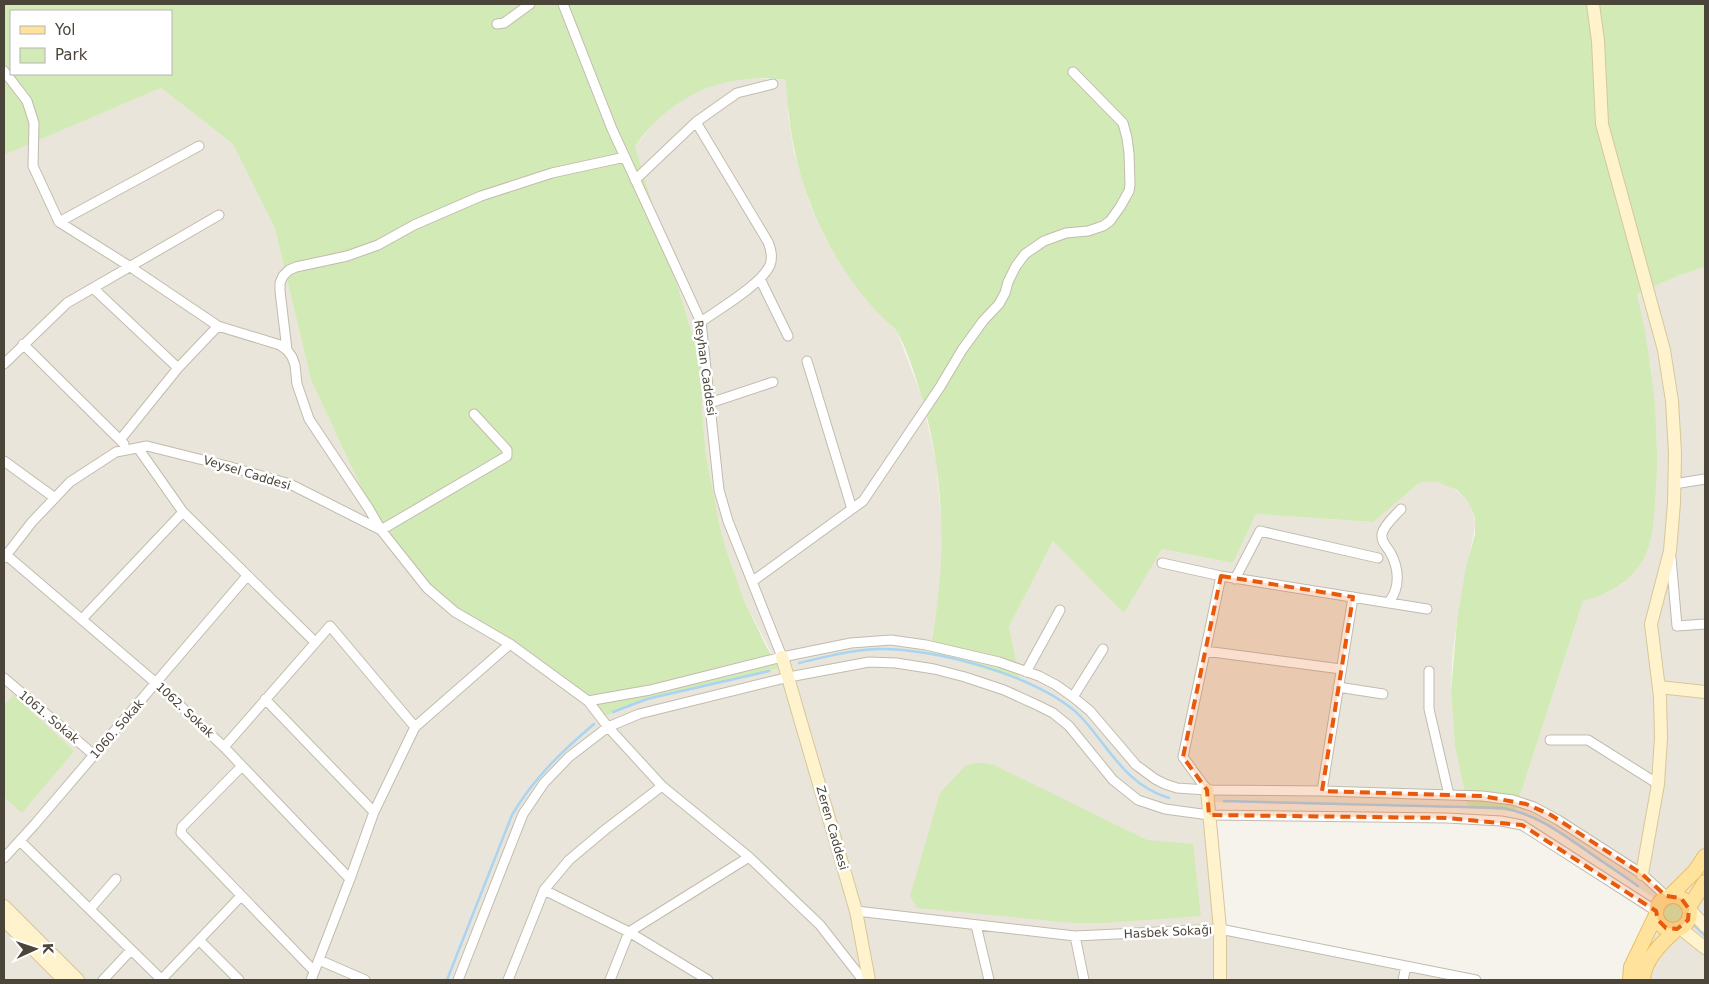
<svg xmlns="http://www.w3.org/2000/svg" width="1709" height="984" viewBox="0 0 1709 984" font-family="'DejaVu Sans',sans-serif">
<style>
.residential{fill:#eae5da}
.green{fill:#d2eab5;fill-rule:evenodd}
.lines{fill:none;stroke-linecap:round;stroke-linejoin:round}
.stream{stroke:#a9d4f2;stroke-width:2.5}
.street-casing{stroke:#c2bbae;stroke-width:11}
.secondary-casing{stroke:#d6c79b;stroke-width:14}
.primary-casing{stroke:#e6c16a;stroke-width:16}
.street{stroke:#fff;stroke-width:9}
.secondary{stroke:#fff3cd;stroke-width:12}
.primary{stroke:#ffe39c;stroke-width:14}
.marked{fill:#e8590c;fill-opacity:0.2;stroke:#e8590c;stroke-width:4;stroke-dasharray:10 6;stroke-linejoin:round}
.labels{text-anchor:middle;stroke-width:5;stroke-linejoin:round;paint-order:stroke}
.street-label{font-size:12px;fill:#4b4439;stroke:#fff}
</style>
<rect width="100%" height="100%" fill="#f6f3ec"/>
<!-- residential -->
<path class="residential" d="M 748,78 L 787,80 L 788,116 L 794,152 L 810,205 L 826,240 L 846,273 L 870,304 L 897,332 L 921,395 L 936,462 L 942,528 L 940,591 L 929,654 L 959,661 L 1020,680 L 1009,627 L 1053,541 L 1162,549 L 1233,563 L 1256,514 L 1372,522 L 1419,483 L 1425,482 L 1438,482 L 1451,486 L 1466,499 L 1473,512 L 1475,526 L 1457,620 L 1452,660 L 1451,692 L 1455,747 L 1468,808 L 1211,802 L 1219,927 L 1475,980 L 4,980 L 4,155 L 161,88 L 233,144 L 275,229 L 311,380 L 381,530 L 487,632 L 604,717 L 632,704 L 779,668 L 744,600 L 727,552 L 720,527 L 706,455 L 702,410 L 702,366 L 635,146 L 658,118 L 688,96 L 723,82 Z
M 1705,267 L 1705,980 L 1638,980 L 1644,960 L 1653,939 L 1673,911 L 1540,821 L 1529,814 L 1515,811 L 1583,601 L 1607,593 L 1622,584 L 1644,557 L 1650,542 L 1656,491 L 1657,442 L 1651,367 L 1637,294 L 1680,275 Z"/>
<!-- green -->
<path class="green" d="M 4,4 L 1705,4 L 1705,267 L 1680,275 L 1637,294 C 1653,363 1661,433 1655,504 C 1653,522 1653,539 1645,556 C 1632,581 1609,595 1583,601 L 1515,811 L 1468,808 L 1455,747 L 1451,692 L 1457,620 L 1466,567 L 1475,534 L 1475,519 L 1473,512 L 1466,499 L 1457,490 L 1438,482 L 1425,482 L 1419,483 L 1373,522 L 1256,514 L 1233,563 L 1162,549 L 1124,613 L 1053,541 L 1009,627 L 1020,680 L 959,661 L 929,654 C 948,564 946,473 918,385 C 913,369 906,347 897,332 C 894,327 888,323 884,319 C 874,309 865,299 857,288 C 811,227 789,156 786,80 C 725,71 670,96 635,146 L 702,366 L 702,410 L 706,455 L 720,527 L 727,552 L 744,600 L 766,646 L 779,668 L 632,704 L 604,717 L 590,700 L 449,608 L 381,530 L 311,380 L 275,229 L 233,144 L 161,88 L 4,155 ZM 11,11 L 171,11 L 171,74 L 11,74 Z
M 14,695 L 74,751 L 22,813 L 4,797 L 4,705 Z
M 974,763 L 984,763 L 994,765 L 1147,840 L 1193,844 L 1201,916 L 1103,923 L 1075,923 L 917,908 L 910,896 L 940,793 L 965,766 Z
M1663 913a10 10 0 1 1 20 0a10 10 0 1 1-20 0Z"/>
<g class="lines">
<!-- stream -->
<path class="stream" d="M 799,663 C 825,657 851,650 877,649 C 933,647 1044,677 1082,718 C 1110,749 1126,785 1169,798
M 613,712 L 647,699 L 769,671
M 1224,801 L 1503,808 C 1534,814 1557,830 1583,848 C 1601,861 1620,873 1638,886
M 1695,926 L 1705,936
M 447,980 L 512,815 C 533,779 562,751 594,724"/>
<!-- street casing -->
<g class="street-casing">
<path id="street" d="M 563,4 L 612,129 L 701,322 L 719,490 L 728,521 L 782,657
M 497,24 L 504,23 L 530,4
M 4,71 L 27,101 L 34,123 L 33,166 L 59,222 L 129,266 L 218,326 L 280,345 L 287,350 L 292,357 L 295,365 L 297,384 L 309,419 L 369,509 L 381,530 L 507,456 L 507,450 L 474,414
M 696,122 L 737,93 L 773,84
M 635,180 L 696,122 L 768,242 C 771,249 773,257 770,265 C 762,284 719,309 701,322
M 59,222 L 199,146
M 760,279 L 788,336
M 93,288 L 178,368
M 23,344 L 124,444
M 287,350 L 280,291 L 280,283 L 283,276 L 289,270 L 296,267 L 347,256 L 378,245 L 414,225 L 481,196 L 552,173 L 625,157
M 807,361 L 852,509
M 4,364 L 67,303 L 219,215
M 710,403 L 773,382
M 120,440 L 178,368 L 218,326
M 138,448 L 183,512 L 315,642
M 4,461 L 55,498
M 1674,484 L 1705,479
M 4,553 L 156,683 L 224,747 L 350,879
M 4,558 L 32,522 L 70,482 L 116,452 L 147,446 L 227,466 L 290,484 L 381,530 L 427,588 L 455,612 L 510,644 L 588,701 L 608,727 L 662,786 L 749,857 L 820,925 L 863,980
M 1671,558 L 1677,626 L 1705,624
M 1162,563 L 1221,576 L 1427,609
M 1235,579 L 1260,531 L 1378,558
M 753,581 L 863,501 L 940,387 L 962,350 L 983,321 L 999,304 L 1005,293 L 1008,282 L 1016,266 L 1025,254 L 1044,241 L 1066,233 L 1088,231 L 1103,226 L 1110,221 L 1120,207 L 1129,191 L 1130,185 L 1129,153 L 1127,138 L 1123,123 L 1073,72
M 1388,603 C 1401,588 1399,568 1390,552 C 1386,546 1381,541 1382,534 C 1384,525 1395,516 1401,509
M 82,619 L 183,512
M 1205,651 L 1341,669
M 1429,671 L 1429,709 L 1449,795
M 1026,672 L 1060,610
M 4,678 L 94,755
M 1338,687 L 1383,694
M 1073,697 L 1103,649
M 265,699 L 374,812
M 588,701 L 650,690 L 782,657 L 851,643 L 891,640 L 926,645 L 999,662 L 1039,676 L 1056,685 L 1073,697 L 1090,711 L 1136,765 L 1155,779 L 1165,784 L 1177,788 L 1207,790 L 1322,791 L 1482,796 L 1513,800 L 1534,807 L 1558,820 L 1642,874 L 1667,897
M 1550,740 L 1588,740 L 1658,784
M 224,747 L 330,626 L 415,727
M 242,766 L 182,827 L 181,833 L 314,971
M 1207,790 L 1183,757 L 1221,576
M 1322,791 L 1353,597
M 20,841 L 162,980
M 4,858 L 35,824 L 247,576
M 544,890 L 629,932 L 708,980
M 90,909 L 116,879
M 856,911 L 1075,936 L 1220,929 L 1476,980
M 976,925 L 989,980
M 1075,936 L 1084,980
M 199,940 L 239,980
M 319,960 L 365,980
M 103,980 L 131,950
M 161,980 L 241,896
M 311,980 L 350,879 L 374,812 L 415,727 L 510,644
M 458,980 L 523,814 L 544,783 L 569,757 L 608,727 L 639,714 L 789,677 L 869,662 L 896,663 L 934,669 L 965,677 L 1004,690 L 1037,705 L 1053,713 L 1069,726 L 1113,780 L 1138,800 L 1165,809 L 1209,815 L 1447,818 L 1501,821 L 1522,825 L 1656,911
M 508,980 L 544,890 L 569,860 L 606,829 L 662,786
M 610,980 L 629,932 L 749,857
M 1403,980 L 1406,966"/>
</g>
<!-- secondary casing -->
<g class="secondary-casing">
<path id="secondary" d="M 1593,4 L 1598,41 L 1602,124 L 1664,350 L 1672,401 L 1675,453 L 1674,503 L 1670,551 L 1651,624 L 1660,697 L 1661,738 L 1658,784 L 1642,874
M 782,657 L 856,911 L 869,980
M 1659,687 L 1705,692
M 1207,790 L 1220,929 L 1220,980
M 4,906 L 78,980
M 1689,909 L 1705,926
M 4,920 L 64,980
M 1680,928 L 1705,948"/>
</g>
<!-- primary casing -->
<g class="primary-casing">
<path id="primary" d="M 1670,896 L 1695,871 L 1705,856
M1656 913a17 17 0 1 1 34 0a17 17 0 1 1-34 0Z
M 1689,907 L 1705,882
M 1630,980 L 1631,967 L 1656,915
M 1643,980 C 1644,959 1663,942 1677,929"/>
</g>
<!-- street -->
<use href="#street" class="street"/>
<!-- secondary -->
<use href="#secondary" class="secondary"/>
<!-- primary -->
<use href="#primary" class="primary"/>
</g>
<!-- marked area -->
<path class="marked" d="M 1221,576 L 1353,597 L 1322,791 L 1482,796 L 1526,804 L 1551,815 L 1642,874 L 1666,896 L 1681,898 L 1689,909 L 1688,920 L 1677,929 L 1666,928 L 1658,920 L 1656,911 L 1522,825 L 1447,818 L 1209,815 L 1207,790 L 1183,757 Z"/>
<g class="labels">
<!-- street labels -->
<g class="street-label">
<text transform="translate(705 368) rotate(82)" y="4">Reyhan Caddesi</text>
<text transform="translate(247 473) rotate(17)" y="4">Veysel Caddesi</text>
<text transform="translate(185 710) rotate(43)" y="4">1062. Sokak</text>
<text transform="translate(49 717) rotate(40)" y="4">1061. Sokak</text>
<text transform="translate(117 729) rotate(-49)" y="4">1060. Sokak</text>
<text transform="translate(832 828) rotate(74)" y="4">Zeren Caddesi</text>
<text transform="translate(1168 932) rotate(-3)" y="4">Hasbek Sokağı</text>
</g>
</g>
<!-- border -->
<rect width="1709" height="984" fill="none" stroke="#4b4439" stroke-width="10"/>
<!-- legend -->
<rect x="10" y="10" width="162" height="65" fill="#ffffff" stroke="#b7b4b0"/>
<rect x="20" y="26" width="25" height="8" fill="#ffe39c" stroke="#b7b4b0"/>
<text x="55" y="35" font-size="15" fill="#4b4439">Yol</text>
<rect x="20" y="48" width="25" height="15" fill="#d2eab5" stroke="#b7b4b0"/>
<text x="55" y="60" font-size="15" fill="#4b4439">Park</text>
<!-- north arrow -->
<g transform="translate(35 949) rotate(87)" stroke="#ffffff" stroke-width="4" paint-order="stroke">
<path d="M0-4L9 19L0 12L-9 19Z" fill="#4b4439"/>
<text y="-8" font-size="14" font-weight="bold" text-anchor="middle" fill="#4b4439">K</text>
</g>
</svg>
